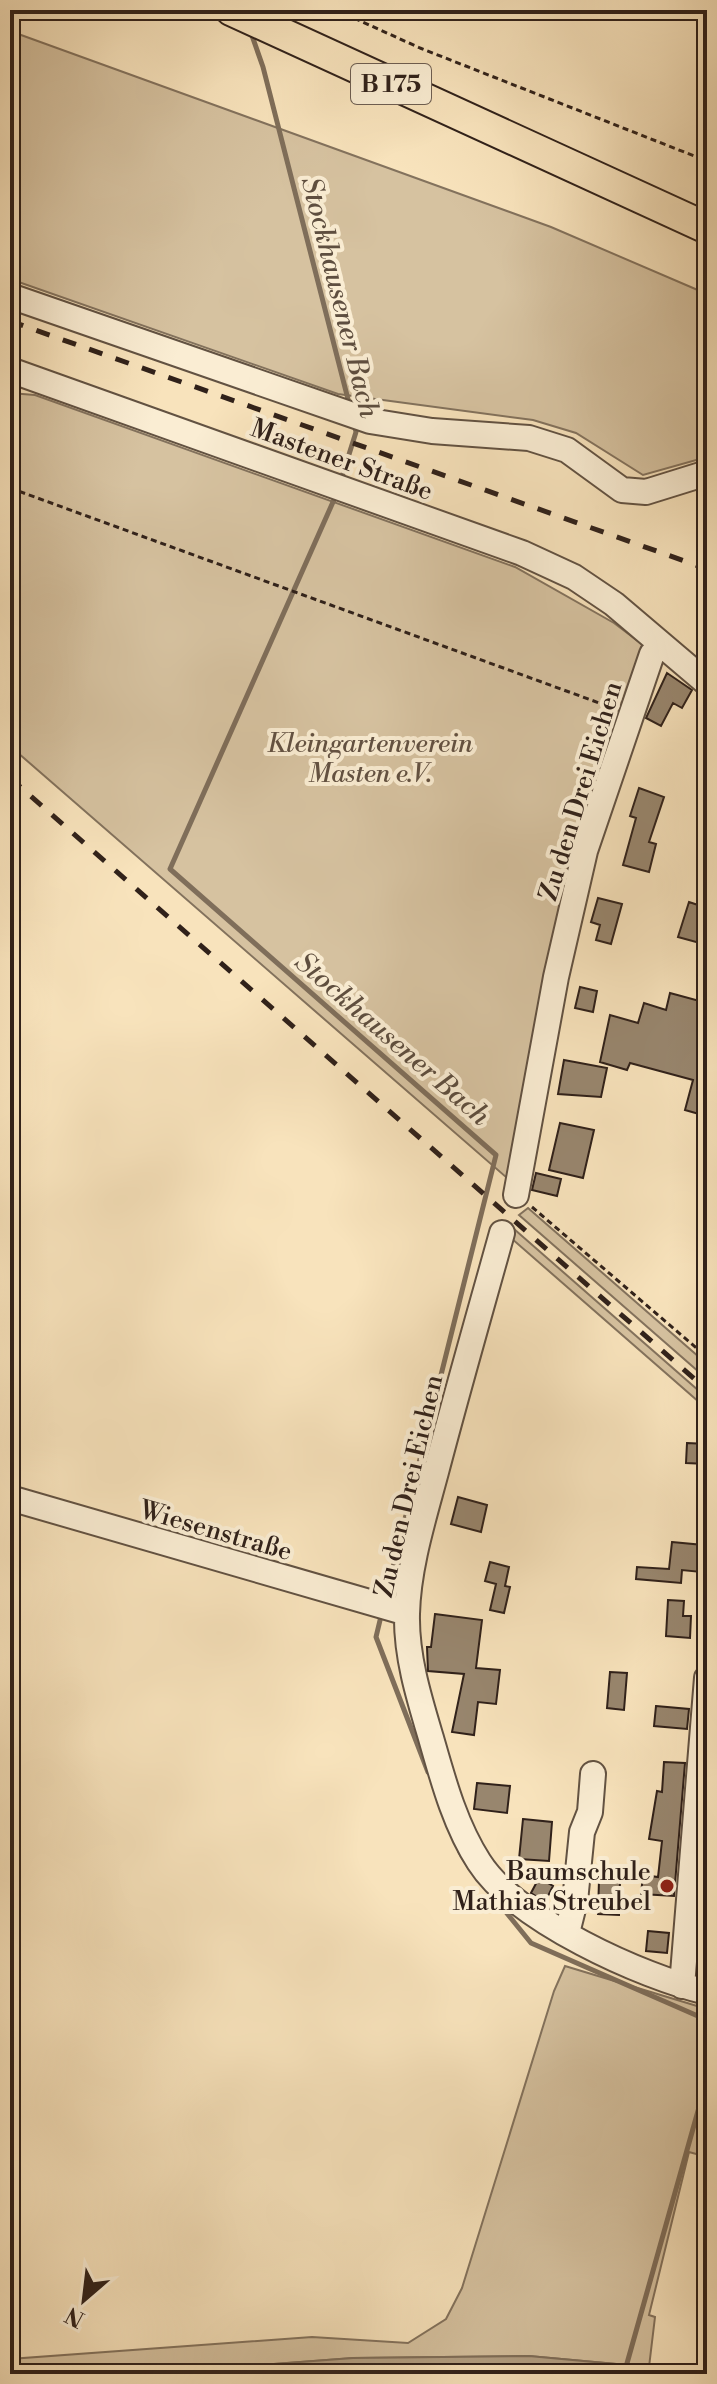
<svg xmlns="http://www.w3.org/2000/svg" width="717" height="2384" viewBox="0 0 717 2384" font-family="'Libre Bodoni',serif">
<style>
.green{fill:#d6c2a0;stroke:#83725d;stroke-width:2}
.water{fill:#b4a185;stroke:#7f6e5a;stroke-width:2}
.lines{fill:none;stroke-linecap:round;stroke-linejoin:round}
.shore{stroke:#726150;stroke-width:2}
.stream{stroke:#7f6e5a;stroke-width:5}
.building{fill:#98866e;stroke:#30211a;stroke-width:2}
.minor-casing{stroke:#625242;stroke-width:28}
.major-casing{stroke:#30211a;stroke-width:34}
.path{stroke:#30211a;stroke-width:3;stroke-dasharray:6 4;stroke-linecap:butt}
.minor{stroke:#faedd3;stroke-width:24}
.major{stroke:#f8e3bc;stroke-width:30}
.rail{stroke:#30211a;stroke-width:5;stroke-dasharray:14 14;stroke-linecap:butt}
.poi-dot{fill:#8f2418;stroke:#faedd3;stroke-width:3}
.labels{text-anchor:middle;stroke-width:8;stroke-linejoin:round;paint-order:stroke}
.shield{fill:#faedd3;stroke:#6d5e52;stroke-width:2}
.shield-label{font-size:24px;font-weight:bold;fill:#30211a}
.street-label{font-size:26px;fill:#30211a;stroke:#faedd3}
.park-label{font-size:26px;font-style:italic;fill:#625142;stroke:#faedd3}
.poi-label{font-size:26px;fill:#30211a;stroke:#faedd3;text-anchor:end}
.water-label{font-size:28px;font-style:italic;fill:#5e4e3f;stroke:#faedd3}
</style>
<rect width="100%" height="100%" fill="#f8e3bc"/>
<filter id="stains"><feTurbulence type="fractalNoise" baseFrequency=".0025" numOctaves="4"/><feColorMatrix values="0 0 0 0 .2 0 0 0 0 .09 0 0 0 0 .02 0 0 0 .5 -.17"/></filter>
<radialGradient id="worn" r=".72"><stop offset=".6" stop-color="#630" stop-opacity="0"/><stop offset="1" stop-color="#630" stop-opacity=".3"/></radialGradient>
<!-- green -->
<path class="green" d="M 10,31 L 551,227 L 707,294 L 707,457 L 643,475 L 576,433 L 533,420 L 338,394 L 10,279 Z
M 10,393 L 35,395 L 515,567 L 614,623 L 643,645 L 579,853 L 514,1184 L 10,746 Z
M 528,1208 L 707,1364 L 707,1379 L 519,1215 Z
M 514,1229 L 707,1398 L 707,1409 L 511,1238 Z
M 565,1966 L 707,2009 L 707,2157 L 689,2152 L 649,2315 L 655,2317 L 649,2367 L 529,2356 L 353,2358 L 144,2374 L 10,2374 L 10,2359 L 312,2337 L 408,2343 L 446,2319 L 462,2288 L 554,1991 Z"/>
<!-- water -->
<path class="water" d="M 529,2356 L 649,2367 L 664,2374 L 144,2374 L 353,2358 Z"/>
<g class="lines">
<!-- shore -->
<path class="shore" d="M 246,2374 C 376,2364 505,2362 635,2374"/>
<!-- stream -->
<path class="stream" d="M 250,30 L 263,67 L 350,407
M 341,480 L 356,432 L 354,424
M 337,493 L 170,869 L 496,1155 L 385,1599
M 382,1612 L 376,1637 L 428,1772
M 460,1852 L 471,1870
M 488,1890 L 531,1943 L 707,2020
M 624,2374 L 707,2079"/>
</g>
<!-- building -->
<path class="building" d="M 667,673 L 692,690 L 682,708 L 673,703 L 661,726 L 646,718 Z
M 639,788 L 664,797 L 649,842 L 656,844 L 649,872 L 623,865 L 636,818 L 630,816 Z
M 598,898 L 622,904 L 611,944 L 596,940 L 600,925 L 591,922 Z
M 689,902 L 707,908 L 707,945 L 678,937 Z
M 580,987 L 597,991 L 593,1012 L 575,1008 Z
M 670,993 L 707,1003 L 707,1084 L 699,1114 L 685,1110 L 693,1080 L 630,1063 L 627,1070 L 600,1062 L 610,1015 L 638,1023 L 644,1003 L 666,1010 Z
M 564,1060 L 607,1068 L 601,1097 L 558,1094 Z
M 560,1123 L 594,1130 L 583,1178 L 549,1170 Z
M 536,1173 L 561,1179 L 557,1196 L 532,1190 Z
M 687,1443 L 707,1444 L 707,1464 L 686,1463 Z
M 458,1497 L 487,1505 L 481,1532 L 451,1524 Z
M 672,1542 L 703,1545 L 701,1572 L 682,1570 L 681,1583 L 636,1579 L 637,1567 L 669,1569 Z
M 490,1562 L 509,1567 L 505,1586 L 510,1587 L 504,1613 L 490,1610 L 496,1584 L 485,1581 Z
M 668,1600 L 684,1601 L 683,1616 L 691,1616 L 690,1638 L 666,1636 Z
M 435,1614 L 482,1620 L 476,1668 L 500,1670 L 496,1704 L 478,1702 L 474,1735 L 452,1732 L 464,1674 L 428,1671 L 427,1647 L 431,1647 Z
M 610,1672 L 627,1673 L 624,1710 L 607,1708 Z
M 656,1706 L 689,1709 L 687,1729 L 654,1726 Z
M 664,1762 L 685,1763 L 674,1896 L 641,1894 L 643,1875 L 658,1877 L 662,1841 L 649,1839 L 657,1791 L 662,1792 Z
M 477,1783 L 510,1786 L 507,1813 L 474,1809 Z
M 523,1819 L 552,1822 L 549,1861 L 519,1859 Z
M 539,1878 L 553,1886 L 545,1902 L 531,1893 Z
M 599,1880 L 620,1881 L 619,1915 L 598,1914 Z
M 648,1931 L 669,1933 L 667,1953 L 646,1951 Z"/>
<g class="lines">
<!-- minor casing -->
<g class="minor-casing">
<path id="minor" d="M 10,296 L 370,421 L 432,431 L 529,438 L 567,450 L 622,490 L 646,492 L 707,473
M 10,370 L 522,553 L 574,577 L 614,604 L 707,683
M 516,1195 L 556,977 L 585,851 L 652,654 L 662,646
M 502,1233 C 480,1312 457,1392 436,1472 C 424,1517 408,1567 407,1614 C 406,1656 419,1698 431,1738 C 443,1780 455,1825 479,1862 C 516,1920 642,1977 707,1992
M 10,1498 L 407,1613
M 567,1933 L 575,1901 L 582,1832 L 590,1812 L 593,1774
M 682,1986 L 707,1678"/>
</g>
<!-- major casing -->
<g class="major-casing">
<path id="major" d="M 231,10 L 707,228"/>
</g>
<!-- path -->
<path class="path" d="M 336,10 L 420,48 L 707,161
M 10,488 L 613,708
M 532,1207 L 707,1357"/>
<!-- minor -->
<use href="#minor" class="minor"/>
<!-- major -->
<use href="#major" class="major"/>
<!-- rail -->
<path class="rail" d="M 10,321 L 707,569
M 10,778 L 707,1390"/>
</g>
<!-- markers -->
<circle class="poi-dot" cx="667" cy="1886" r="8"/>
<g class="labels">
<!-- shield labels -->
<rect class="shield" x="351" y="64" width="80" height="40" rx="6"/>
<g class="shield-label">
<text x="391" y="92">B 175</text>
</g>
<!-- street labels -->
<g class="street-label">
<text transform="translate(342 459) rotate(20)" y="9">Mastener Straße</text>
<text transform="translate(580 791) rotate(-73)" y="9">Zu den Drei Eichen</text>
<text transform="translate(408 1486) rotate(-77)" y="9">Zu den Drei Eichen</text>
<text transform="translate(216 1530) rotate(16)" y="9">Wiesenstraße</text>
</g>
<!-- park labels -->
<g class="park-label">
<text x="370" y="752">Kleingartenverein<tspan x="370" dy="30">Masten e.V.</tspan></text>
</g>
<!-- poi labels -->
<g class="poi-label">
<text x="651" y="1880">Baumschule<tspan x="651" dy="30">Mathias Streubel</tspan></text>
</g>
<!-- water labels -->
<g class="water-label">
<text transform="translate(341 297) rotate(76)" y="10">Stockhausener Bach</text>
<text transform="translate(393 1038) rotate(41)" y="10">Stockhausener Bach</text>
</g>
</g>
<!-- margin -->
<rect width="717" height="2384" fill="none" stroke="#f8e3bc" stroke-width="40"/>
<rect x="12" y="12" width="693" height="2360" fill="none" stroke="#30211a" stroke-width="4"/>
<rect x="20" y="20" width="677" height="2344" fill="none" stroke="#30211a" stroke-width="2"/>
<!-- north arrow -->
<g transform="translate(84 2300) rotate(208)" stroke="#faedd3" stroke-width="6" paint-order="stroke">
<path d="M0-6L14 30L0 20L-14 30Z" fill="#30211a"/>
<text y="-12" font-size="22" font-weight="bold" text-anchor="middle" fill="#30211a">N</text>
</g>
<rect width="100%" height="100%" filter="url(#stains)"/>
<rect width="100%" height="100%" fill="url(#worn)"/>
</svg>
